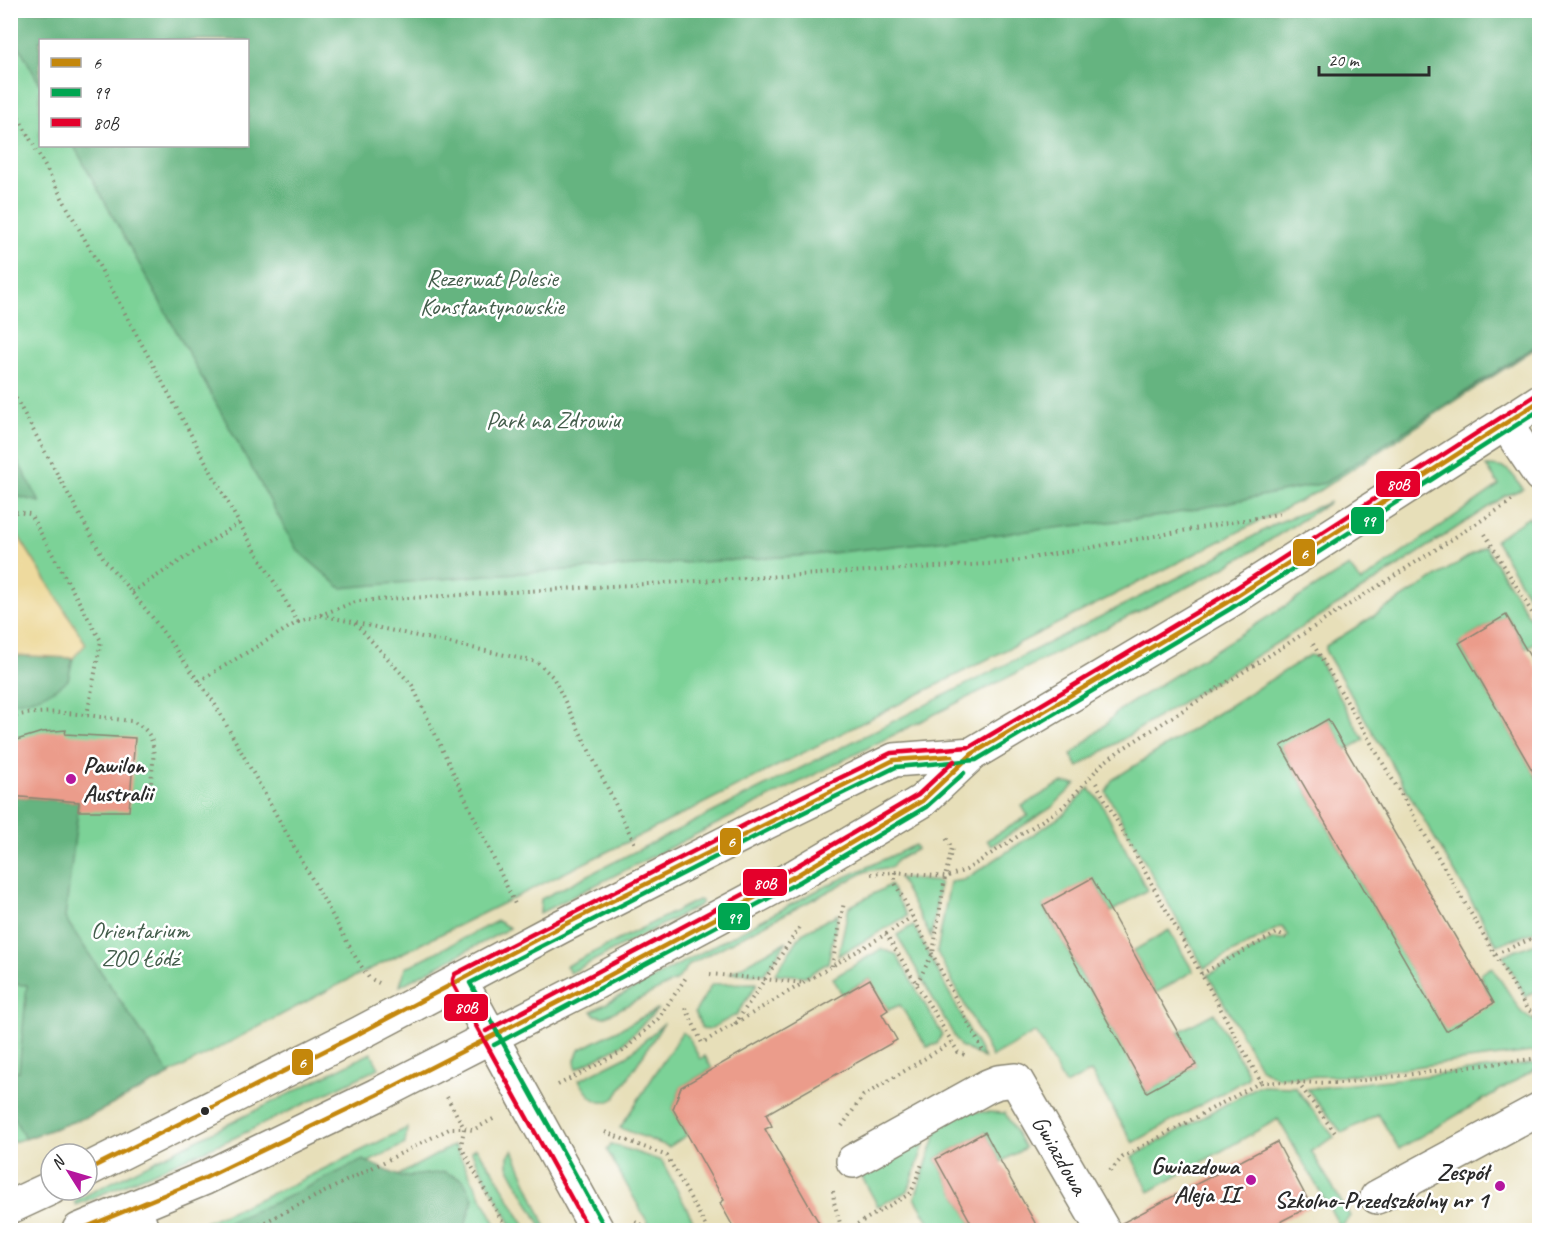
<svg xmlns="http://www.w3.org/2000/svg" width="1550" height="1241" viewBox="0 0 1550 1241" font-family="Caveat,sans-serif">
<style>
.green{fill:#7cd297;stroke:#547e61;stroke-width:1.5;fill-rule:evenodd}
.forest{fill:#65b480;stroke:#487056;stroke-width:1.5}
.sand{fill:#eeda9e;stroke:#8c8264;stroke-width:1.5}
.building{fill:#eb9c8b}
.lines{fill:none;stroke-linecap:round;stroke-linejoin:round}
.minor-casing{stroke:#898572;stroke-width:36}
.major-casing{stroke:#898572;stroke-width:36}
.path{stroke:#898572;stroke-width:4;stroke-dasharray:1.5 4.5;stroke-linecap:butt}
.minor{stroke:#fff;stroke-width:33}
.major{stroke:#fff;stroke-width:33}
.bus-1-casing{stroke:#fff;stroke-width:9}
.bus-2-casing{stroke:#fff;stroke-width:9}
.bus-3-casing{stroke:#fff;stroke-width:9}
.bus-1{stroke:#c4870b;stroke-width:4.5}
.bus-2{stroke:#00a651;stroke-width:4.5}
.bus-3{stroke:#e4002b;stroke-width:4.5}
.poi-dot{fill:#b5179e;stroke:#fff;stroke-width:2}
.bus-dot{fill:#2b2b2b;stroke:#fff;stroke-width:2}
.labels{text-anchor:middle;stroke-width:5;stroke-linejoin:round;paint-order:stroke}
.park-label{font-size:24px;fill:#435d4b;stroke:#fff}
.poi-label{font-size:24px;font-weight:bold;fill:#2b2b2b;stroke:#fff;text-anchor:end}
.street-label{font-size:24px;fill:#2b2b2b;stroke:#fff}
.line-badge{stroke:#fff;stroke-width:2}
.badge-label{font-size:16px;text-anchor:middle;font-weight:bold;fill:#fff}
</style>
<rect width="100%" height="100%" fill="#fff"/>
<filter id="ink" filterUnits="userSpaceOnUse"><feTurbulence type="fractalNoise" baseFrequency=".0167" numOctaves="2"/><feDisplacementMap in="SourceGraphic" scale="12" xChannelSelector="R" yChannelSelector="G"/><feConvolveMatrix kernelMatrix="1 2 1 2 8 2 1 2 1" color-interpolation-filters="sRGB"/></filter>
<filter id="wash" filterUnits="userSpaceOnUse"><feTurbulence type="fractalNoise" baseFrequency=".008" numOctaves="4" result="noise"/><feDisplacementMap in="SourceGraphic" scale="24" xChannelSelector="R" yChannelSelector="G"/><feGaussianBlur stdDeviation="1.35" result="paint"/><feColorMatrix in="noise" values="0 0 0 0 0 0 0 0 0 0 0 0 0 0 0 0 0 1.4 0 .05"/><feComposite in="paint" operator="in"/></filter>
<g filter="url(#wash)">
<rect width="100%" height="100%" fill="#e7dfb9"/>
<!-- green -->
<path class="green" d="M 11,11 L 1539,11 L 1539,346 L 1317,492 L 651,830 L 334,987 L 92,1115 L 11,1143 ZM 40,40 L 248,40 L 248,146 L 40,146 Z
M 1486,466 C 1510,466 1510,471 1523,489 L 1505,496 L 1368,586 L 1078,767 L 1071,755 L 1107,723 L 1118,711 L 1349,566 L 1361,582 L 1499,485 Z
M 1330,502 L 1253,551 L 1203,579 L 540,913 L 541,899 L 1195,569 L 1277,523 Z
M 1529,517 L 1539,534 L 1539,614 L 1495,540 Z
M 1485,546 L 1539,632 L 1539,640 L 1526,648 L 1506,615 L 1459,643 L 1539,782 L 1539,930 L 1497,945 L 1326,652 L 1326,646 Z
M 1310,655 L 1317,657 L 1364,740 L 1346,750 L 1328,719 L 1281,747 L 1446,1030 L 1493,1003 L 1480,974 L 1492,967 L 1522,1013 L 1539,1024 L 1539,1051 L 1342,1076 L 1276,1077 L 1261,1069 L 1208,975 L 1273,939 L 1282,940 L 1289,936 L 1282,926 L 1204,968 L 1106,792 L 1112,780 Z
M 1061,783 L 1076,784 L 1051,808 L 991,846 L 987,840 L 1028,816 L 1022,806 Z
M 1089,788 L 1100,801 L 1147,890 L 1111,912 L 1092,878 L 1043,906 L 1147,1092 L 1196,1065 L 1178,1032 L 1214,1013 L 1248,1074 L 1247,1079 L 1133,1143 L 1091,1072 L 1065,1085 L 1036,1032 L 992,1057 L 937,952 L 950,882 L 964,880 L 1063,815 Z
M 915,845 L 917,849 L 897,860 L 892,867 L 867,871 L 690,964 L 677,980 L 604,1017 L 595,1015 L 592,1011 L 820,889 Z
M 899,878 L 940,882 L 931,937 Z
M 890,885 L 907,916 L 838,956 L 849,907 Z
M 698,900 L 702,901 L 700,905 L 570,973 L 566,966 Z
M 838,914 L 828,963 L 806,976 L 775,974 L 802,933 Z
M 497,921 L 510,928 L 400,986 L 405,968 Z
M 913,925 L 984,1058 L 960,1046 L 897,935 Z
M 1169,930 L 1193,971 L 1156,993 L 1133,951 Z
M 787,941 L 764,974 L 730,973 Z
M 1539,942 L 1539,989 L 1526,997 L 1503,955 Z
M 881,949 L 896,954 L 942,1034 L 937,1044 L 927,1047 L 900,1005 L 888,1010 L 870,979 L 842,994 L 833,978 Z
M 756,983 L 756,986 L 736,1015 L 708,1030 L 702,1028 L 695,1012 L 712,984 Z
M 658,1009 L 620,1046 L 576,1069 L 575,1060 L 579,1050 Z
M 664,1023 L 615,1098 C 598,1110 587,1094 579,1080 L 627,1056 Z
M 682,1032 L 688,1036 L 700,1059 L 705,1056 L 712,1069 L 681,1087 L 673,1109 L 687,1135 L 669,1147 L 620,1128 Z
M 371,1053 L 379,1068 L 236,1137 L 76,1205 L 74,1201 Z
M 1539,1063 L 1539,1067 L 1399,1149 L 1378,1114 L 1342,1133 L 1307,1089 Z
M 1258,1086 L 1295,1087 L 1334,1137 L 1311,1151 L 1350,1216 L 1341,1228 L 1278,1119 L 1149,1192 L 1132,1157 Z
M 961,1111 L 1005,1113 L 1025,1148 L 1001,1162 L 985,1132 L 936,1159 L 975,1230 L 934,1230 L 915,1198 L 940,1122 Z
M 407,1128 L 405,1144 L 232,1230 L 187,1230 L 291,1185 Z
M 930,1128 L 908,1191 L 878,1206 L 857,1168 Z
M 611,1144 L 662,1161 L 698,1230 L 666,1230 L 648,1223 L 607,1150 Z
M 454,1145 L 499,1230 L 464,1230 L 473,1198 L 397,1176 Z
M 476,1148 L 494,1172 L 527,1230 L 514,1230 L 471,1151 Z
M 513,1150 L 547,1230 L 543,1230 L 508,1166 L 508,1156 Z"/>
<!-- forest -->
<path class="forest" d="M 10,11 L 1539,11 L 1539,344 L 1325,483 L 1162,516 L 813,555 L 488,575 L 341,588 L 297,550 L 74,146 L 248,146 L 248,40 L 40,40 L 40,85 L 11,31 Z
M 11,449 L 40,502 L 11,495 Z
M 10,655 L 73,658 L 68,680 C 49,695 35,699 11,703 Z
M 11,796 L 79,802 L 65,918 L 170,1075 L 92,1115 L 25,1139 L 11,1112 L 11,1071 L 19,1071 L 27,985 L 11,984 Z
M 363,1160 L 401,1177 L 445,1172 L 463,1180 L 473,1198 L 464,1230 L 209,1230 L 283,1199 Z"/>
<!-- sand -->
<path class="sand" d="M 11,524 L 86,644 L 73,658 L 11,655 Z"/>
<g id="blocks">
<!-- building -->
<path class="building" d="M 1506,615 L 1539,672 L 1539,782 L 1459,643 Z
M 1328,719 L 1494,1003 L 1446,1031 L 1281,746 Z
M 66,730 L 65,734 L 135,738 L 129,811 L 78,811 L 79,802 L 10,796 L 10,742 L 42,732 Z
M 1092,878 L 1196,1065 L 1147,1092 L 1043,905 Z
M 870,979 L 888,1010 L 882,1014 L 897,1040 L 766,1114 L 772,1126 L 765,1129 L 823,1230 L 735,1230 L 720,1203 L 724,1200 L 673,1109 L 681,1087 Z
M 985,1132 L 1001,1162 L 1039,1230 L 975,1230 L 936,1159 Z
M 1277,1142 L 1311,1206 L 1264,1230 L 1122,1230 L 1120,1224 Z"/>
</g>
</g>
<g filter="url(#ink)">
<use href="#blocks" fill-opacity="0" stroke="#898572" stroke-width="1.5"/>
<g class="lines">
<!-- minor casing -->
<g class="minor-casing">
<path id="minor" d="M 1505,423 L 1540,475
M 460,980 L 597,1230
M 853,1161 L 988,1086 L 998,1082 L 1016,1080 L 1103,1230
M 1377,1197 L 1540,1109
M 135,1208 L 142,1230"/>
</g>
<!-- major casing -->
<g class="major-casing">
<path id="major" d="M 87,1170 L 360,1033 L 562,926 L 767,822 L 894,760 L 972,754
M 10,1207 L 51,1188
M 79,1230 L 205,1178 L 377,1095 L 580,991 L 797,875 L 922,801 L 972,754 L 1226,603 L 1540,401"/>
</g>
<!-- path -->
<path class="path" d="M 10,102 L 239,523 L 298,622 L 199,681
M 10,388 L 104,559 L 152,617 L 213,701 L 356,958 L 369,978 L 379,983
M 10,511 L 30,514 L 101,641 L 87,715
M 1485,534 L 1540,626
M 132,592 L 239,523
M 320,615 L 358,601 L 1004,563 L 1283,513
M 298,622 L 320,615 L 537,662 L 553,677 L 635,844
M 355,623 L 412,685 L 515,904
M 1313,644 L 1527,1009 L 1540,1018
M 10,717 C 51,707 90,716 131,721 C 161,733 153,756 151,783
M 1096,783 L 1261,1082 L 1342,1083 L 1540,1058
M 895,872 L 895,883 L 983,1051
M 871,874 L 895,872 L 945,877 L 966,870 L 1063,807 L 1102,764 L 1119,751 L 1515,499
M 886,934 L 912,917
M 1496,954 L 1540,935
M 832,966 L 844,902
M 710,974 L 805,983
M 1201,974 L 1277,933 L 1286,938
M 917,983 L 933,953 L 945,877 L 952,848 L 946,838
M 686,1008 L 702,1043 L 886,934 L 958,1052 L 967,1056
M 735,1024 L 801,925
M 1298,1083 L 1336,1134
M 558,1085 L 623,1051 L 658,1019 L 687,976
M 447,1097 L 464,1128 L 473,1130 L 495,1118
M 842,1126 L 863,1096 L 952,1042
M 605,1132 L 667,1156 L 708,1230
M 1110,1171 L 1123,1157 L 1261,1082
M 833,1191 L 834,1202 L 842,1230
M 635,1222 L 655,1230
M 249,1230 L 451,1128 L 464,1128 L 461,1147 L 507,1230
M 847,1230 L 911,1193 L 922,1164"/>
<!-- minor -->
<use href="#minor" class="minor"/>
<!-- major -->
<use href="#major" class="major"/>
<!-- bus-1 casing -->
<g class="bus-1-casing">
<path id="bus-1" d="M 87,1170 L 360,1033 L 562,926 L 894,760 L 952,756
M 79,1230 L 205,1178 L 377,1095 L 580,991 L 797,875 L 922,801 L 972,754 L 1226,603 L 1540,401"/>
</g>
<!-- bus-2 casing -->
<g class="bus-2-casing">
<path id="bus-2" d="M 494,1045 L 801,881 L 926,807 L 964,773
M 604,1226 L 470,983 L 770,829 L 896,767 L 976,760 L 1230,609 L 1540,410"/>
</g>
<!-- bus-3 casing -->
<g class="bus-3-casing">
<path id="bus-3" d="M 486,1031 L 793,868 L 918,795 L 954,761
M 589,1230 L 453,984 L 453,979 L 455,974 L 764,815 L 891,753 L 970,747 L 1222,597 L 1536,395"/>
</g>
<!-- bus-1 -->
<use href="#bus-1" class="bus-1"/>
<!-- bus-2 -->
<use href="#bus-2" class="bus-2"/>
<!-- bus-3 -->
<use href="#bus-3" class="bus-3"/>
</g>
</g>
<!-- markers -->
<g class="poi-dot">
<circle cx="71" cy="779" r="6"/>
<circle cx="1251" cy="1180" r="6"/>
<circle cx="1500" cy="1186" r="6"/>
</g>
<circle class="bus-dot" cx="205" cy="1111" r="5"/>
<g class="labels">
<!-- park labels -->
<g class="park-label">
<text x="492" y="286">Rezerwat Polesie<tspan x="492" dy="28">Konstantynowskie</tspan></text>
<text x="553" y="428">Park na Zdrowiu</text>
<text x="140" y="938">Orientarium<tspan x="140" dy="28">ZOO Łódź</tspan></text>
</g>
<!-- poi labels -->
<g class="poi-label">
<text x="83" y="773" text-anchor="start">Pawilon<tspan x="83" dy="28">Australii</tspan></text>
<text x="1239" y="1174">Gwiazdowa<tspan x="1239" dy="28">Aleja II</tspan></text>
<text x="1488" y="1180">Zespół<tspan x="1488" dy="28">Szkolno-Przedszkolny nr 1</tspan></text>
</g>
<!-- street labels -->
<g class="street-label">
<text transform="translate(1060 1155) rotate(60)" y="8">Gwiazdowa</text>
</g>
</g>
<g class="line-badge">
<rect x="1375" y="470" width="46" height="28" rx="6" fill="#e4002b"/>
<rect x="1350" y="506" width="35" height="29" rx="6" fill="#00a651"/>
<rect x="1292" y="538" width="24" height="29" rx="6" fill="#c4870b"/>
<rect x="719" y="827" width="23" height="29" rx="6" fill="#c4870b"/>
<rect x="742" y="868" width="46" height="29" rx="6" fill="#e4002b"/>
<rect x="717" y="902" width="34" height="29" rx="6" fill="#00a651"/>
<rect x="443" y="993" width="46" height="29" rx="6" fill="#e4002b"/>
<rect x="291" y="1048" width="23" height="28" rx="6" fill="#c4870b"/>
</g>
<g class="badge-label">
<text x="1398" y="490">80B</text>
<text x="1368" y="526">99</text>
<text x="1304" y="559">6</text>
<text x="731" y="847">6</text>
<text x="765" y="889">80B</text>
<text x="734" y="923">99</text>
<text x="466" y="1013">80B</text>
<text x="302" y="1068">6</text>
</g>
<!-- margin -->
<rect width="1550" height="1241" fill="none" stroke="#fff" stroke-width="36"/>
<!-- legend -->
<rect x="39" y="39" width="210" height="108" fill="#ffffff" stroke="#aaaaaa" stroke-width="1.5"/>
<rect x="51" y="58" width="30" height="9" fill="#c4870b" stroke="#aaaaaa" stroke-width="1.5"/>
<text x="93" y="69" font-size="18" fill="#2b2b2b">6</text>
<rect x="51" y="88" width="30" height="9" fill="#00a651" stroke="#aaaaaa" stroke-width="1.5"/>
<text x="93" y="99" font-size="18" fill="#2b2b2b">99</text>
<rect x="51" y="118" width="30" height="9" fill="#e4002b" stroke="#aaaaaa" stroke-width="1.5"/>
<text x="93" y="129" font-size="18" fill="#2b2b2b">80B</text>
<!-- north arrow -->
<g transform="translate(69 1172) rotate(307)"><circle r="28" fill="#ffffff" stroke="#aaaaaa" stroke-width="1.5"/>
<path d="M0-4.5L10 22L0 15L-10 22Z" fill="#b5179e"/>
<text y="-9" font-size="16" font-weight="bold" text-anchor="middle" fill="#2b2b2b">N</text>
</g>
<!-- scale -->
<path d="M1319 66v9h110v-9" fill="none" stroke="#2b2b2b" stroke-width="3"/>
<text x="1328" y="66" font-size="18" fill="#2b2b2b" stroke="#ffffff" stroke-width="4.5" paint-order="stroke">20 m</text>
</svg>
